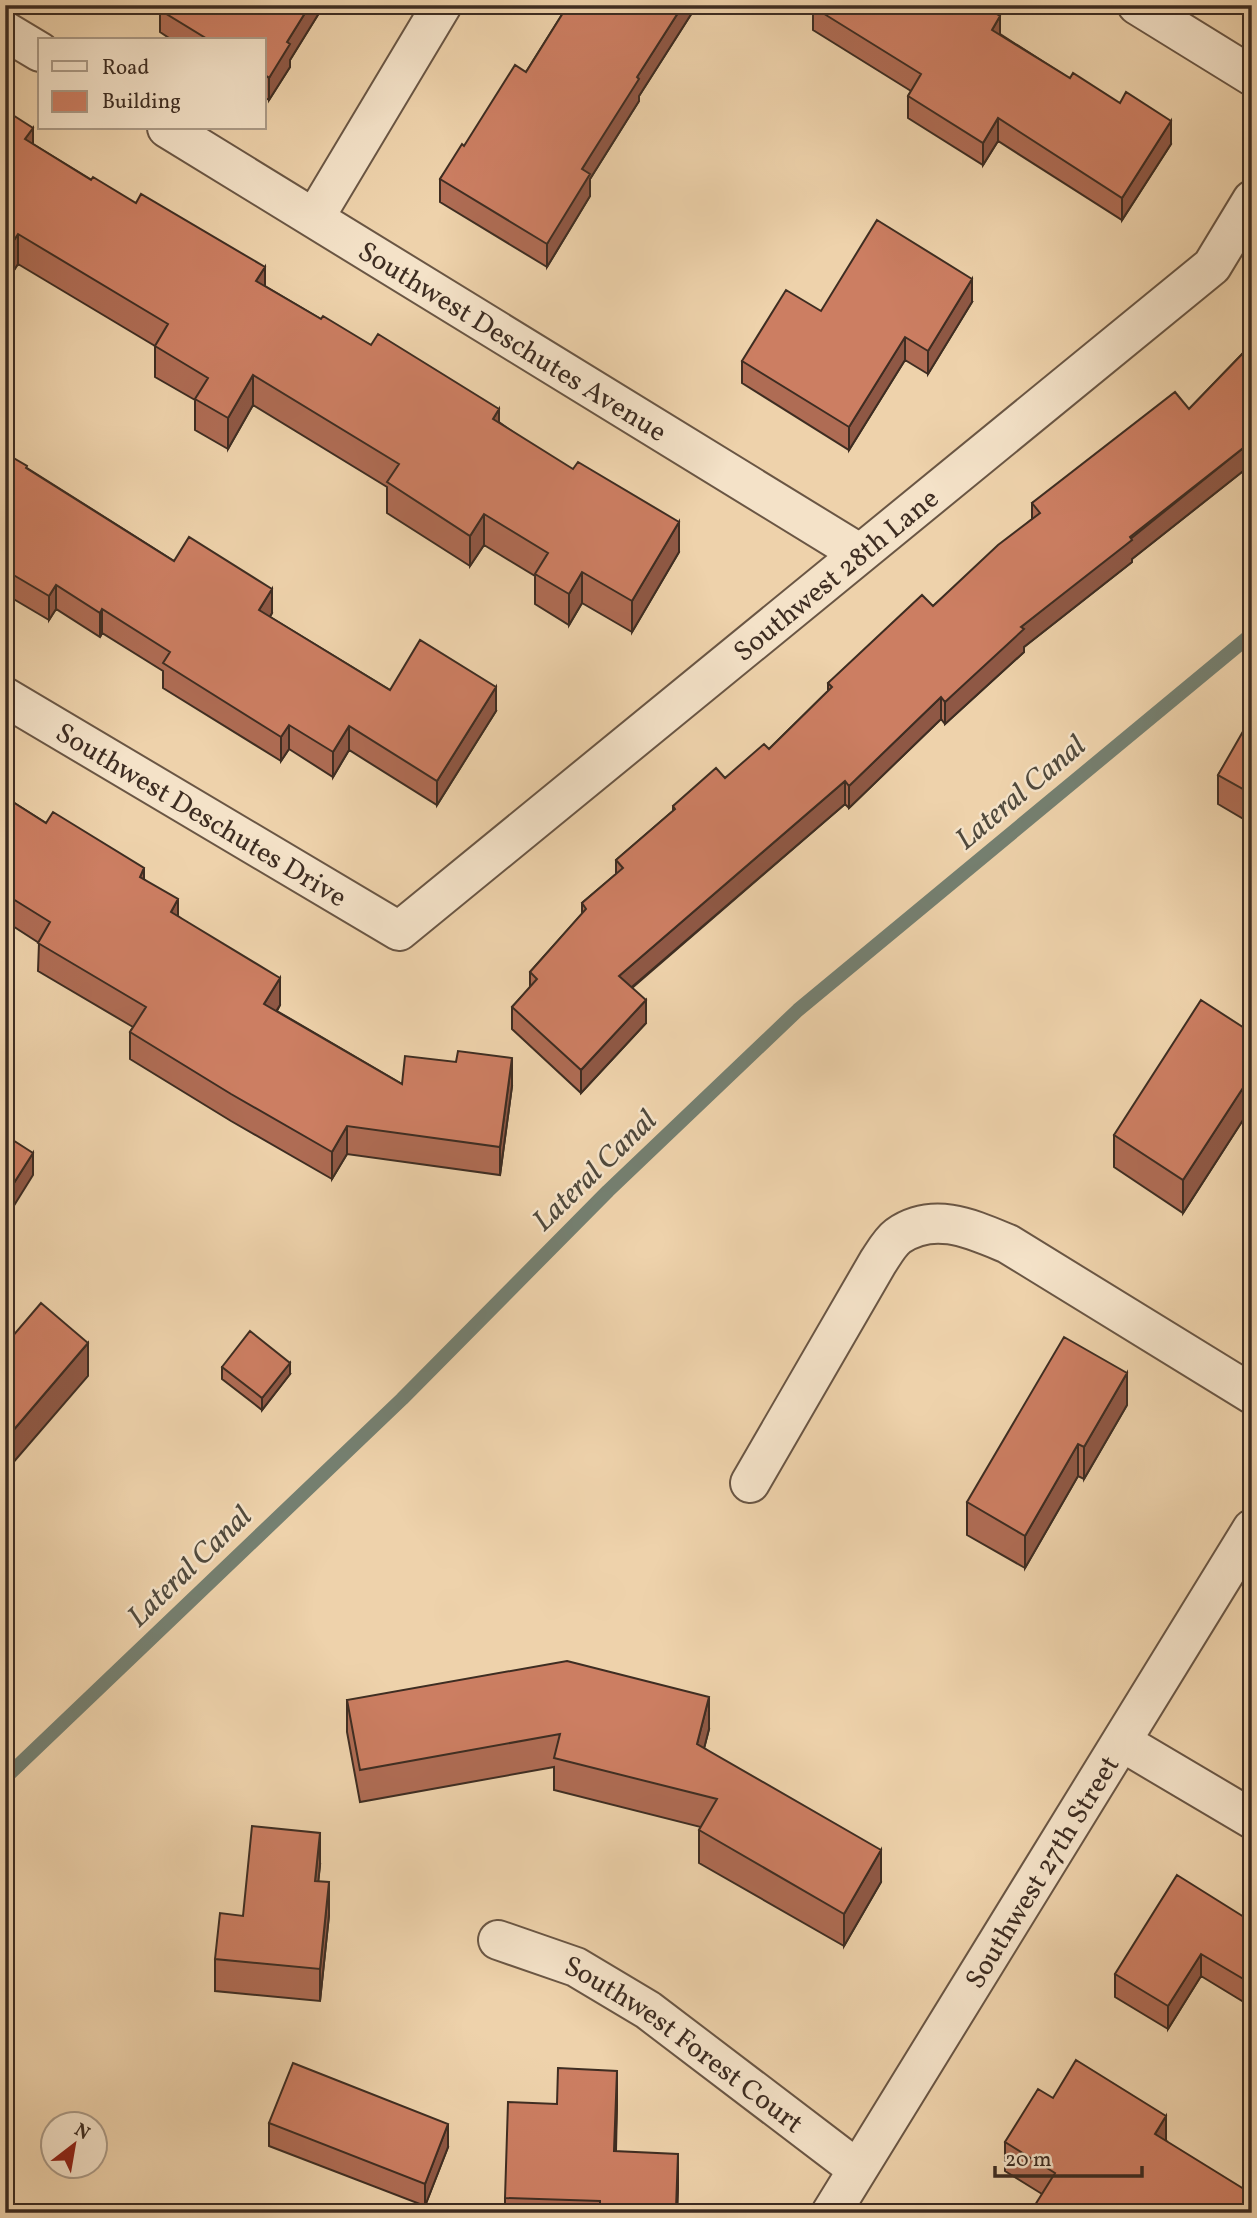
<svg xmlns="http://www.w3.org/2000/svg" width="1257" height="2218" viewBox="0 0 1257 2218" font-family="Vollkorn,serif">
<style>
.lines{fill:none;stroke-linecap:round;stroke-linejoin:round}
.stream{stroke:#758071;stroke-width:14}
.minor-casing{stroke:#6a5644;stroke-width:42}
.tertiary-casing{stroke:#6a5644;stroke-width:42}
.minor{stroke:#f4e2c8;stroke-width:38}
.tertiary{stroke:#f4e2c8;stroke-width:38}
.wall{fill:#af6c54;stroke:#3e2d22;stroke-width:2}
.shaded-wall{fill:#8f5845;stroke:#3e2d22;stroke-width:2}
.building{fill:#cc7e62;stroke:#3e2d22;stroke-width:2}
.labels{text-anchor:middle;stroke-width:5;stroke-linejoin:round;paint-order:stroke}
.street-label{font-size:28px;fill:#3e2d22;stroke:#f4e2c8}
.water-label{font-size:30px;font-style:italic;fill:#50493c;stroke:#f4e2c8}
</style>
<rect width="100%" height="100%" fill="#eed2ab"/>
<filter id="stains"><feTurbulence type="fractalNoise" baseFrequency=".00286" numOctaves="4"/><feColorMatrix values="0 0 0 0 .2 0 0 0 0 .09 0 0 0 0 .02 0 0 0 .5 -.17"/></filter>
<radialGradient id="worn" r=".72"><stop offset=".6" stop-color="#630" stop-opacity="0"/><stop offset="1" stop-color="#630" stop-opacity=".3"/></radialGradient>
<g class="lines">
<!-- stream -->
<path class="stream" d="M 5,1778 L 402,1399 L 608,1191 L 798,1010 L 1252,634"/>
<!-- minor casing -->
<g class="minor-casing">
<g id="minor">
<path d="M 1137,5 L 1252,76"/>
<path d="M 5,31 L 40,52"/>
<path id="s1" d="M 167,128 L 859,553"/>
<path d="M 315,217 L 442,5"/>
<path id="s2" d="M 5,697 L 399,931 L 1212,266 L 1252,200"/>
<path d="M 750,1483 L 878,1262 C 884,1253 890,1242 898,1236 C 934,1211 972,1229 1008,1244 L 1252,1394"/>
<path d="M 1122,1742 L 1252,1819"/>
<path id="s3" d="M 498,1940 L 576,1967 L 648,2010 L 857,2169"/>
</g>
</g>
<!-- tertiary casing -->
<g class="tertiary-casing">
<g id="tertiary">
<path id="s4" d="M 831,2213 L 1252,1529"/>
</g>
</g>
<!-- minor -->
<use href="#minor" class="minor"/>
<!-- tertiary -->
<use href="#tertiary" class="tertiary"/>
</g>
<!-- wall -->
<path class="wall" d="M 162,5 L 324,5 L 290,60 L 290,67 L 269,100 L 264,97 L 264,40 L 172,40 L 160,32 L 160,10 Z
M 568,5 L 697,5 L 639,96 L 639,101 L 590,179 L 590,196 L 547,267 L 440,202 L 440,179 L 464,146 L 526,72 Z
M 813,7 L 1000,34 L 1171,144 L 1122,220 L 998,141 L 983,165 L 908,118 L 908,96 L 911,91 L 813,30 Z
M 33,144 L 265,286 L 321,319 L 371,345 L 499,422 L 679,552 L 632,632 L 582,603 L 569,625 L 535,604 L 535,576 L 484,545 L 470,566 L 387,513 L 387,487 L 253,405 L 228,449 L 195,430 L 195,400 L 155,377 L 155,346 L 18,264 L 5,284 Z
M 972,302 L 928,374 L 905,360 L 849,450 L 742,383 L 742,361 L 821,311 Z
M 1252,337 L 1252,464 L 1132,559 L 1132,562 L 1024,647 L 1024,652 L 945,724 L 941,719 L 849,808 L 845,804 L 632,988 L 646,1023 L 581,1093 L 512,1029 L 512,1007 L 530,988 L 530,972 L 582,914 L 582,903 L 616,874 L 616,860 L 673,811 L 673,806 L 725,778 L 769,749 L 828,691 L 828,683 L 933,606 L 1032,519 L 1032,503 L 1189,409 L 1246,350 L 1246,344 Z
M 5,453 L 27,468 L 174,561 L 272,613 L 270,617 L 390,690 L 496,711 L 437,805 L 349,750 L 333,777 L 289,749 L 281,761 L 163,688 L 163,671 L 102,633 L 100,637 L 56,609 L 49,620 L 5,594 Z
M 1252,722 L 1252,824 L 1218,804 L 1218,775 Z
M 5,797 L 46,823 L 144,879 L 178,916 L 280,1005 L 277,1011 L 402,1084 L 512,1086 L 500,1175 L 347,1154 L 332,1179 L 231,1121 L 130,1059 L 130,1032 L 133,1027 L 38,971 L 39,943 L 5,921 Z
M 1252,1033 L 1252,1106 L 1183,1213 L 1114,1167 L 1114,1135 Z
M 222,1367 L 290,1374 L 262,1410 L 222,1379 Z
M 1127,1405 L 1084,1479 L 1078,1476 L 1025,1568 L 967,1535 L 967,1502 Z
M 347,1700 L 709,1729 L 704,1748 L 881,1882 L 844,1946 L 699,1863 L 699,1830 L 701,1827 L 554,1790 L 554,1767 L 360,1802 L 347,1732 Z
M 320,1865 L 318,1882 L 329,1915 L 320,2001 L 215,1991 L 215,1959 L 243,1916 Z
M 1252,1922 L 1252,2007 L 1201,1976 L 1168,2029 L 1115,1997 L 1115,1974 Z
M 1053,2098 L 1166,2141 L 1042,2194 L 1005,2171 L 1005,2142 Z
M 617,2103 L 616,2151 L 678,2186 L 677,2213 L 505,2213 L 505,2198 L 557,2104 Z
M 269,2123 L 448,2147 L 425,2206 L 269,2146 Z"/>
<!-- shaded-wall -->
<path class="shaded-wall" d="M 310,5 L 324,5 L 290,60 L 290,67 L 269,100 L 269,78 L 287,42 Z
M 683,5 L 697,5 L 639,96 L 639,101 L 590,179 L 590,196 L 547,267 L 547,244 L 582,169 L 637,77 Z
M 1000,16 L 1000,39 L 992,30 Z
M 998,118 L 998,141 L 983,165 L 983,143 Z
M 1171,121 L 1171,144 L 1122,220 L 1122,198 Z
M 33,128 L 33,158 L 25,139 Z
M 18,234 L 18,264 L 5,284 L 5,254 Z
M 265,267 L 265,298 L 256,281 Z
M 972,279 L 972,302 L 928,374 L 928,351 Z
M 905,337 L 905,360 L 849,450 L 849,427 Z
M 253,375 L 253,405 L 228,449 L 228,418 Z
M 499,409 L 499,439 L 493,419 Z
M 1252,441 L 1252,464 L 1132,559 L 1132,562 L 1024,647 L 1024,652 L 945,724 L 945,702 L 1021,627 Z
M 484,514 L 484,545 L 470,566 L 470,536 Z
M 679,522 L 679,552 L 632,632 L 632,601 Z
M 582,572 L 582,603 L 569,625 L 569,594 Z
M 56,585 L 56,609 L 49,620 L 49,596 Z
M 272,589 L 272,613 L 259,634 L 259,610 Z
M 102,609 L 102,633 L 100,637 L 100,613 Z
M 496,687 L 496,711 L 437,805 L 437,781 Z
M 941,697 L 941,719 L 849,808 L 849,786 Z
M 289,725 L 289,749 L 281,761 L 281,737 Z
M 349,726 L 349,750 L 333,777 L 333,752 Z
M 845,781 L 845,804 L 619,998 L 619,976 Z
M 144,868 L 144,896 L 140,877 Z
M 178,899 L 178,927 L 171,912 Z
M 280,978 L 280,1005 L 264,1031 L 264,1004 Z
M 646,1000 L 646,1023 L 581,1093 L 581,1070 Z
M 512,1058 L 512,1086 L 500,1175 L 500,1147 Z
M 1252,1074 L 1252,1106 L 1183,1213 L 1183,1180 Z
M 347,1126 L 347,1154 L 332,1179 L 332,1152 Z
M 33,1153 L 33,1175 L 5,1220 L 5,1197 Z
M 88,1343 L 88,1376 L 5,1472 L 5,1440 Z
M 290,1363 L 290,1374 L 262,1410 L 262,1398 Z
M 1127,1373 L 1127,1405 L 1084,1479 L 1084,1447 Z
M 1078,1444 L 1078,1476 L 1025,1568 L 1025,1536 Z
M 709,1697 L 709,1729 L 697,1776 L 697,1744 Z
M 320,1833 L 320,1865 L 315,1914 L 315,1881 Z
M 881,1850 L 881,1882 L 844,1946 L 844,1914 Z
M 329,1882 L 329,1915 L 320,2001 L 320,1969 Z
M 1201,1954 L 1201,1976 L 1168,2029 L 1168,2006 Z
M 617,2071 L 617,2103 L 614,2184 L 614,2151 Z
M 1166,2116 L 1166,2145 L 1155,2134 Z
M 448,2124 L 448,2147 L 425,2206 L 425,2184 Z
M 678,2154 L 678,2186 L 677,2213 L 676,2213 Z"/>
<!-- building -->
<path class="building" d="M 162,5 L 310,5 L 287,42 L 290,44 L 269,78 L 264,74 L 264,40 L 209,40 L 160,10 Z
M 568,5 L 683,5 L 637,77 L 639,79 L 582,169 L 590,174 L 547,244 L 440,179 L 462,144 L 464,146 L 515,65 L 526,72 Z
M 814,5 L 982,5 L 1000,16 L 992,30 L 1070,78 L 1073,73 L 1120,103 L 1126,92 L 1171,121 L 1122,198 L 998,118 L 983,143 L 908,96 L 921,74 L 813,7 Z
M 5,110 L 33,128 L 25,139 L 91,180 L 93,177 L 136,203 L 141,194 L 265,267 L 256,281 L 321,319 L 323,316 L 371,345 L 378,334 L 499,409 L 493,419 L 573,469 L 578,462 L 679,522 L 632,601 L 582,572 L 569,594 L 535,574 L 548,553 L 484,514 L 470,536 L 387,482 L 399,464 L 253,375 L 228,418 L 195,399 L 208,378 L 155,346 L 168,324 L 18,234 L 5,254 Z
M 877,220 L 972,279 L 928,351 L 905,337 L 849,427 L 742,361 L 786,290 L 821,311 Z
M 1252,337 L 1252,441 L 1130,537 L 1132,540 L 1021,627 L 1024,629 L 945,702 L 941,697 L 849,786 L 845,781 L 619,976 L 646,1000 L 581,1070 L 512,1007 L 537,979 L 530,972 L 586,909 L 582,903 L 623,868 L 616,860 L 675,809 L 673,806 L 716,768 L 725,778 L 764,744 L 769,749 L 832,687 L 828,683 L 922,595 L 933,606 L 998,545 L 1040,513 L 1032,503 L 1175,392 L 1189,409 L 1249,347 L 1246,344 Z
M 5,453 L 27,466 L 26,468 L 174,561 L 189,537 L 272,589 L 259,610 L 390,690 L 420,640 L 496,687 L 437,781 L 349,726 L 333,752 L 289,725 L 281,737 L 163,663 L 170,652 L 102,609 L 100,613 L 56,585 L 49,596 L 5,570 Z
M 1249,721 L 1252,722 L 1252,794 L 1218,775 Z
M 5,797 L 46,823 L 53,812 L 144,868 L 140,877 L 178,899 L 171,912 L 280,978 L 264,1004 L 402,1084 L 405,1056 L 456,1062 L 458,1051 L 512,1058 L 500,1147 L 347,1126 L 332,1152 L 231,1094 L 130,1032 L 146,1007 L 38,943 L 50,922 L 5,894 Z
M 1201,1000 L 1252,1033 L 1252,1074 L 1183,1180 L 1114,1135 Z
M 5,1135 L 33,1153 L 5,1197 Z
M 41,1303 L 88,1343 L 5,1440 L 5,1345 Z
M 250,1331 L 290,1363 L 262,1398 L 222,1367 Z
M 1064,1337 L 1127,1373 L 1084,1447 L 1078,1444 L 1025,1536 L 967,1502 Z
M 567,1661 L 709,1697 L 697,1744 L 881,1850 L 844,1914 L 699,1830 L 717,1799 L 554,1758 L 560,1734 L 360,1770 L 347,1700 Z
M 252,1826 L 320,1833 L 315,1881 L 329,1882 L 320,1969 L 215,1959 L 220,1913 L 243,1916 Z
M 1177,1875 L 1252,1922 L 1252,1984 L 1201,1954 L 1168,2006 L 1115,1974 Z
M 1076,2060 L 1166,2116 L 1155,2134 L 1252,2194 L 1252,2213 L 1030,2213 L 1055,2173 L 1005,2142 L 1038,2089 L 1053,2098 Z
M 293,2063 L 448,2124 L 425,2184 L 269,2123 Z
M 558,2068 L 617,2071 L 614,2151 L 678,2154 L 676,2209 L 656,2208 L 656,2213 L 600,2213 L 600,2201 L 505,2198 L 508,2102 L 557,2104 Z"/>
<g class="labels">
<!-- street labels -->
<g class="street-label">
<text dy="10" stroke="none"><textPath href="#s1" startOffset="406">Southwest Deschutes Avenue</textPath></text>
<text dy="10" stroke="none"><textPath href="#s2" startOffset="1022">Southwest 28th Lane</textPath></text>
<text dy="10" stroke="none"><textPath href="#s2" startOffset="229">Southwest Deschutes Drive</textPath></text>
<text dy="10" stroke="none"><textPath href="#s4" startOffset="401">Southwest 27th Street</textPath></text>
<text dy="10" stroke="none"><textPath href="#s3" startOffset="215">Southwest Forest Court</textPath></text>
</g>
<!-- water labels -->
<g class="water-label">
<text transform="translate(1020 792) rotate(-40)" y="10">Lateral Canal</text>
<text transform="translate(594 1170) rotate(-44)" y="10">Lateral Canal</text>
<text transform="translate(189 1566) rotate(-44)" y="10">Lateral Canal</text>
</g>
</g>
<!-- margin -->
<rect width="1257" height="2218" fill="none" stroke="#eed2ab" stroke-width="28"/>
<rect x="7" y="7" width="1243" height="2204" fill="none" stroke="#3e2d22" stroke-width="3.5"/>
<rect x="14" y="14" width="1229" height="2190" fill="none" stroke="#3e2d22" stroke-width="2"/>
<!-- legend -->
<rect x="38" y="38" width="228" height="91" fill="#f4e2c8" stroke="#ab9a86" stroke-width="2"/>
<rect x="52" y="61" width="35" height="10" fill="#f4e2c8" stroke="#ab9a86" stroke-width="2"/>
<text x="102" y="74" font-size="21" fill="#3e2d22">Road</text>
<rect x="52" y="91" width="35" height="21" fill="#cc7e62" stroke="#ab9a86" stroke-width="2"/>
<text x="102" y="108" font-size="21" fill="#3e2d22">Building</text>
<!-- north arrow -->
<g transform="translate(74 2145) rotate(31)"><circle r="33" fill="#f4e2c8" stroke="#ab9a86" stroke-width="2"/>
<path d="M0-5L12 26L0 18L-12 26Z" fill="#8f2418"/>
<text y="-10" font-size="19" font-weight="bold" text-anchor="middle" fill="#3e2d22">N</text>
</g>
<!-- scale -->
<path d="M995 2166v10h147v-10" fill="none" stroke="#3e2d22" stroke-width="3.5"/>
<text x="1005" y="2166" font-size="21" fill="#3e2d22" stroke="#f4e2c8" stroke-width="5" paint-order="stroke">20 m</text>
<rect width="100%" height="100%" filter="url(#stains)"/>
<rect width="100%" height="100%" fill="url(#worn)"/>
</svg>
